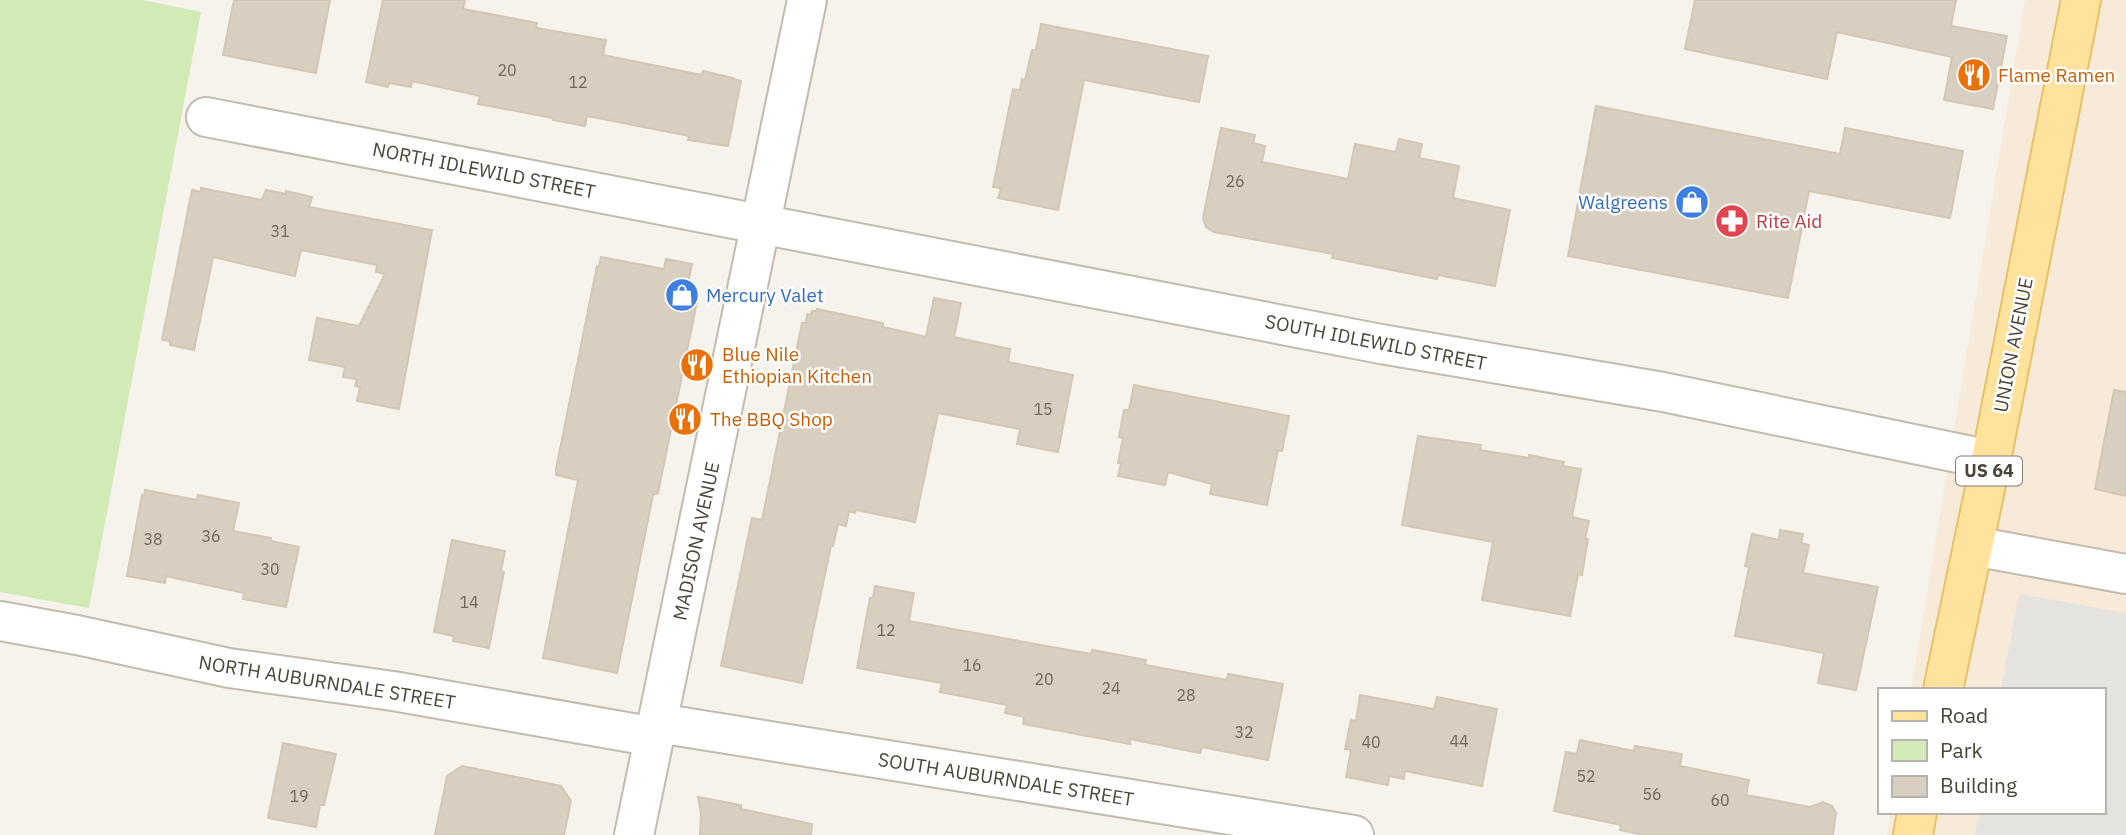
<svg xmlns="http://www.w3.org/2000/svg" width="2126" height="835" viewBox="0 0 2126 835" font-family="'IBM Plex Sans',sans-serif">
<style>
.commercial{fill:#f7ead8}
.green{fill:#d2eab5}
.parking{fill:#e5e3e0}
.building{fill:#d8cfc1;stroke:#d3c7b4;stroke-width:2}
.lines{fill:none;stroke-linecap:round;stroke-linejoin:round}
.minor-casing{stroke:#c2bbae;stroke-width:42}
.major-casing{stroke:#e6c16a;stroke-width:42}
.minor{stroke:#fff;stroke-width:38}
.major{stroke:#ffe39c;stroke-width:38}
.labels{text-anchor:middle;stroke-width:5;stroke-linejoin:round;paint-order:stroke}
.number-label{font-size:16px;fill:#6e675b}
.shield{fill:#fff;stroke:#817c74;stroke-width:2}
.shield-label{font-size:18px;font-weight:bold;fill:#4b4439}
.food-label{font-size:19px;fill:#c56008;stroke:#fff;text-anchor:start}
.street-label{font-size:19px;fill:#4b4439;stroke:#fff}
.shop-label{font-size:19px;fill:#366cbe;stroke:#fff;text-anchor:end}
.health-label{font-size:19px;fill:#be3a42;stroke:#fff;text-anchor:start}
</style>
<rect width="100%" height="100%" fill="#f6f3ec"/>
<!-- commercial -->
<path class="commercial" d="M 2025,0 L 2126,0 L 2126,835 L 1887,835 L 1891,812 L 2103,812 L 2103,690 L 1911,690 Z"/>
<!-- green -->
<path class="green" d="M 0,0 L 143,0 L 201,12 L 89,608 L 0,592 Z"/>
<!-- parking -->
<path class="parking" d="M 2019,594 L 2126,613 L 2126,835 L 1975,835 L 1979,812 L 2103,812 L 2103,690 L 2001,690 Z"/>
<!-- building -->
<path class="building" d="M 234,0 L 330,0 L 316,73 L 223,55 Z
M 383,0 L 465,0 L 463,9 L 537,23 L 536,28 L 606,40 L 603,55 L 702,75 L 703,71 L 733,78 L 733,79 L 741,81 L 728,146 L 688,140 L 689,136 L 587,116 L 585,126 L 553,120 L 553,118 L 478,104 L 480,96 L 476,95 L 412,81 L 411,87 L 389,83 L 388,87 L 366,82 Z
M 1695,0 L 1956,0 L 1951,26 L 2007,36 L 1993,109 L 1944,100 L 1952,57 L 1837,32 L 1827,79 L 1685,49 Z
M 1041,24 L 1208,56 L 1199,102 L 1084,80 L 1058,210 L 998,198 L 1001,188 L 993,187 L 1013,89 L 1020,90 L 1022,79 L 1025,80 L 1032,50 L 1036,50 Z
M 1596,106 L 1840,154 L 1845,128 L 1963,151 L 1950,218 L 1809,191 L 1788,298 L 1568,256 Z
M 1221,128 L 1255,135 L 1253,143 L 1265,146 L 1262,162 L 1348,179 L 1355,144 L 1396,152 L 1399,139 L 1422,144 L 1419,158 L 1459,166 L 1453,198 L 1510,210 L 1495,286 L 1438,275 L 1437,279 L 1332,258 L 1333,254 L 1214,232 L 1206,227 L 1203,218 Z
M 201,188 L 262,200 L 266,190 L 286,194 L 286,191 L 312,197 L 309,207 L 432,230 L 399,409 L 357,401 L 360,387 L 355,386 L 357,379 L 343,377 L 345,367 L 309,360 L 317,318 L 359,326 L 385,274 L 376,272 L 377,265 L 301,250 L 295,276 L 213,257 L 194,350 L 170,345 L 170,341 L 162,340 L 192,190 L 201,192 Z
M 601,257 L 664,269 L 666,259 L 692,264 L 686,294 L 698,297 L 658,493 L 653,495 L 617,673 L 543,658 L 578,480 L 556,475 L 556,469 L 597,266 L 599,266 Z
M 934,298 L 961,303 L 954,337 L 1010,349 L 1008,362 L 1073,375 L 1058,452 L 1017,444 L 1020,429 L 938,413 L 915,522 L 856,510 L 855,513 L 849,511 L 846,526 L 838,524 L 833,546 L 831,546 L 802,683 L 721,666 L 752,518 L 762,520 L 802,323 L 806,323 L 807,314 L 811,315 L 812,311 L 816,311 L 817,309 L 883,323 L 883,327 L 926,337 Z
M 1134,385 L 1289,416 L 1282,451 L 1278,450 L 1267,505 L 1210,494 L 1212,484 L 1168,472 L 1165,485 L 1118,476 L 1121,463 L 1118,463 L 1123,438 L 1119,437 L 1124,410 L 1129,410 Z
M 2114,390 L 2126,392 L 2126,496 L 2095,489 Z
M 1418,436 L 1481,445 L 1480,450 L 1529,458 L 1529,455 L 1564,462 L 1563,466 L 1581,469 L 1572,517 L 1589,521 L 1585,539 L 1588,539 L 1582,575 L 1578,574 L 1570,616 L 1482,600 L 1493,542 L 1402,525 Z
M 145,490 L 197,500 L 198,495 L 239,503 L 233,531 L 271,538 L 271,541 L 299,547 L 286,607 L 243,599 L 244,593 L 166,576 L 165,583 L 127,576 L 142,495 L 144,496 Z
M 1780,530 L 1803,534 L 1801,543 L 1809,545 L 1803,573 L 1878,587 L 1856,690 L 1818,683 L 1824,653 L 1735,636 L 1749,567 L 1745,566 L 1752,534 L 1779,540 Z
M 452,540 L 505,551 L 501,571 L 504,572 L 489,648 L 453,641 L 454,636 L 434,632 Z
M 875,586 L 914,593 L 909,621 L 1091,654 L 1092,650 L 1146,660 L 1145,665 L 1227,680 L 1228,674 L 1283,684 L 1268,760 L 1202,747 L 1200,753 L 1130,739 L 1130,744 L 1023,724 L 1024,717 L 1005,713 L 1007,705 L 940,692 L 942,683 L 857,668 L 870,598 L 873,598 Z
M 1360,695 L 1434,709 L 1437,697 L 1497,709 L 1482,786 L 1405,771 L 1404,779 L 1389,776 L 1388,785 L 1346,777 L 1351,750 L 1345,749 L 1351,720 L 1356,721 Z
M 1580,740 L 1634,751 L 1635,746 L 1682,754 L 1680,766 L 1749,780 L 1746,795 L 1810,807 L 1823,802 L 1832,806 L 1836,813 L 1833,835 L 1644,835 L 1620,830 L 1621,825 L 1554,811 L 1566,752 L 1577,754 Z
M 283,743 L 336,754 L 324,805 L 320,805 L 316,827 L 268,818 Z
M 462,766 L 561,786 L 571,801 L 564,835 L 435,835 L 447,776 Z
M 698,797 L 741,805 L 741,809 L 812,824 L 811,835 L 700,835 L 701,814 Z"/>
<g class="lines">
<!-- minor casing -->
<g class="minor-casing">
<path id="minor" d="M 206,117 L 1381,344 L 1663,392 L 1991,460
M 1973,546 L 2126,574
M 0,621 L 77,635 L 229,668 L 393,691 L 655,737
M 658,723 L 1354,835
M 634,835 L 807,0"/>
</g>
<!-- major casing -->
<g class="major-casing">
<path id="major" d="M 1943,690 L 1991,460 L 2081,0
M 1913,835 L 1917,812"/>
</g>
<!-- minor -->
<use href="#minor" class="minor"/>
<!-- major -->
<use href="#major" class="major"/>
</g>
<!-- icons -->
<defs>
<g id="restaurant-disc" transform="scale(1.75)"><circle r="9.5" fill="#e8710a" stroke="#fff"/><path d="M-5-6h1v4h1v-4h1v4h1v-4h1v5L-1.5 .5V6h-2V.5L-5-1ZM5-6V6H3V1.5H1.5Q1.5-4 5-6Z" fill="#fff"/></g>
<g id="shop-disc" transform="scale(1.75)"><circle r="9.5" fill="#3f7fe0" stroke="#fff"/><path d="M-5-2.5h2.3a2.7 3.5 0 0 1 5.4 0H5L5.5 6h-11ZM-1.5-2.5h3a1.5 2.3 0 0 0-3 0Z" fill="#fff"/></g>
<g id="pharmacy-disc" transform="scale(1.75)"><circle r="9.5" fill="#e0444e" stroke="#fff"/><path d="M-2-6h4v4h4v4h-4v4h-4v-4h-4v-4h4Z" fill="#fff"/></g>
</defs>
<g fill-rule="evenodd">
<use href="#restaurant-disc" x="1974" y="75"/>
<use href="#shop-disc" x="1692" y="202"/>
<use href="#pharmacy-disc" x="1732" y="221"/>
<use href="#shop-disc" x="682" y="295"/>
<use href="#restaurant-disc" x="697" y="365"/>
<use href="#restaurant-disc" x="685" y="419"/>
</g>
<g class="labels">
<!-- number labels -->
<g class="number-label">
<text x="507" y="76">20</text>
<text x="578" y="88">12</text>
<text x="1235" y="187">26</text>
<text x="280" y="237">31</text>
<text x="1043" y="415">15</text>
<text x="211" y="542">36</text>
<text x="153" y="545">38</text>
<text x="270" y="575">30</text>
<text x="469" y="608">14</text>
<text x="886" y="636">12</text>
<text x="972" y="671">16</text>
<text x="1044" y="685">20</text>
<text x="1111" y="694">24</text>
<text x="1186" y="701">28</text>
<text x="1244" y="738">32</text>
<text x="1459" y="747">44</text>
<text x="1371" y="748">40</text>
<text x="1586" y="782">52</text>
<text x="1652" y="800">56</text>
<text x="299" y="802">19</text>
<text x="1720" y="806">60</text>
</g>
<!-- shield labels -->
<rect class="shield" x="1956" y="456.5" width="66" height="29" rx="5"/>
<g class="shield-label">
<text x="1989" y="477">US 64</text>
</g>
<!-- food labels -->
<g class="food-label">
<text x="1998" y="82">Flame Ramen</text>
<text x="722" y="361">Blue Nile<tspan x="722" dy="22">Ethiopian Kitchen</tspan></text>
<text x="710" y="426">The BBQ Shop</text>
</g>
<!-- street labels -->
<g class="street-label">
<text transform="translate(484 170) rotate(11)" y="7">NORTH IDLEWILD STREET</text>
<text transform="translate(1376 342) rotate(11)" y="7">SOUTH IDLEWILD STREET</text>
<text transform="translate(2013 345) rotate(-79)" y="7">UNION AVENUE</text>
<text transform="translate(696 541) rotate(-78)" y="7">MADISON AVENUE</text>
<text transform="translate(327 682) rotate(9)" y="7">NORTH AUBURNDALE STREET</text>
<text transform="translate(1006 779) rotate(9)" y="7">SOUTH AUBURNDALE STREET</text>
</g>
<!-- shop labels -->
<g class="shop-label">
<text x="1668" y="209">Walgreens</text>
<text x="706" y="302" text-anchor="start">Mercury Valet</text>
</g>
<!-- health labels -->
<g class="health-label">
<text x="1756" y="228">Rite Aid</text>
</g>
</g>
<!-- legend -->
<rect x="1878" y="688" width="228" height="126" fill="#ffffff" stroke="#b7b4b0" stroke-width="2"/>
<rect x="1892" y="711" width="35" height="10" fill="#ffe39c" stroke="#b7b4b0" stroke-width="2"/>
<text x="1940" y="723" font-size="21" fill="#4b4439">Road</text>
<rect x="1892" y="740" width="35" height="21" fill="#d2eab5" stroke="#b7b4b0" stroke-width="2"/>
<text x="1940" y="758" font-size="21" fill="#4b4439">Park</text>
<rect x="1892" y="776" width="35" height="21" fill="#d8cfc1" stroke="#b7b4b0" stroke-width="2"/>
<text x="1940" y="793" font-size="21" fill="#4b4439">Building</text>
</svg>
